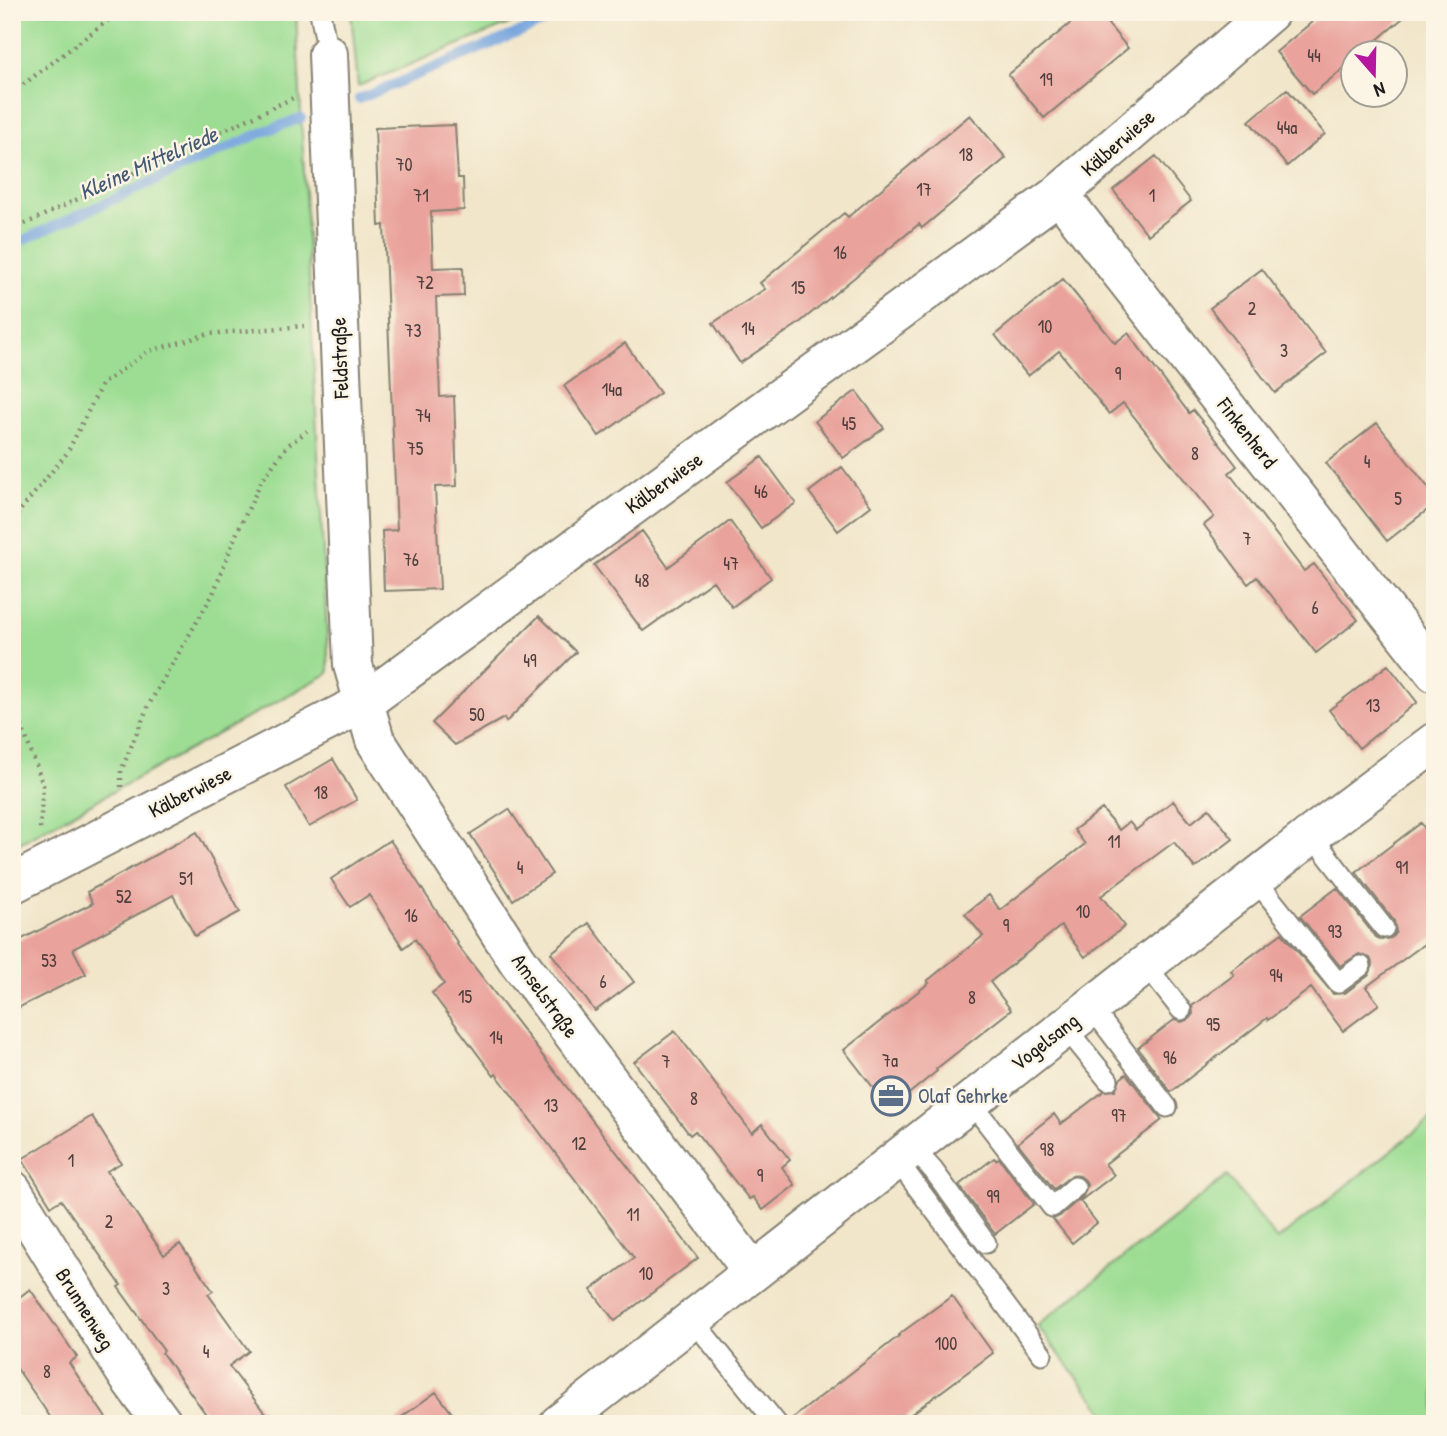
<svg xmlns="http://www.w3.org/2000/svg" width="1447" height="1436" viewBox="0 0 1447 1436" font-family="'Patrick Hand',sans-serif">
<style>
.green{fill:#9cdd93;stroke:#5c7c58;stroke-width:2}
.lines{fill:none;stroke-linecap:round;stroke-linejoin:round}
.stream{stroke:#76a4de;stroke-width:10}
.building{fill:#e9a39c}
.lane-casing{stroke:#868173;stroke-width:23}
.street-casing{stroke:#868173;stroke-width:42}
.path{stroke:#868173;stroke-width:4.5;stroke-dasharray:2 5;stroke-linecap:butt}
.lane{stroke:#fff;stroke-width:19}
.street{stroke:#fff;stroke-width:38}
.labels{text-anchor:middle;stroke-width:5;stroke-linejoin:round;paint-order:stroke}
.number-label{font-size:18px;fill:#4f3e3c}
.street-label{font-size:21px;fill:#1c1c1c;stroke:#fcf5e5}
.service-label{font-size:21px;fill:#4e5e75;stroke:#fcf5e5;text-anchor:start}
.water-label{font-size:23px;font-style:italic;fill:#445973;stroke:#fcf5e5}
</style>
<rect width="100%" height="100%" fill="#fcf5e5"/>
<filter id="ink" filterUnits="userSpaceOnUse"><feTurbulence type="fractalNoise" baseFrequency=".0143" numOctaves="2"/><feDisplacementMap in="SourceGraphic" scale="14" xChannelSelector="R" yChannelSelector="G"/><feConvolveMatrix kernelMatrix="1 2 1 2 8 2 1 2 1" color-interpolation-filters="sRGB"/></filter>
<filter id="wash" filterUnits="userSpaceOnUse"><feTurbulence type="fractalNoise" baseFrequency=".00686" numOctaves="4" result="noise"/><feDisplacementMap in="SourceGraphic" scale="28" xChannelSelector="R" yChannelSelector="G"/><feGaussianBlur stdDeviation="1.57" result="paint"/><feColorMatrix in="noise" values="0 0 0 0 0 0 0 0 0 0 0 0 0 0 0 0 0 1.4 0 .05"/><feComposite in="paint" operator="in"/></filter>
<g filter="url(#wash)">
<rect width="100%" height="100%" fill="#f1e6ca"/>
<!-- green -->
<path class="green" d="M 12,12 L 296,12 L 329,673 L 12,847 Z
M 351,12 L 538,12 L 358,86 Z
M 1435,1116 L 1435,1424 L 1114,1424 L 1037,1326 L 1227,1176 L 1277,1240 Z"/>
<g class="lines">
<!-- stream -->
<path class="stream" d="M 359,99 L 568,12
M 12,245 L 263,132 L 301,118"/>
</g>
<g id="blocks">
<!-- building -->
<path class="building" d="M 1084,12 L 1098,12 L 1128,48 L 1044,118 L 1008,75 Z
M 1324,12 L 1410,12 L 1363,52 L 1353,52 L 1353,61 L 1312,94 L 1276,52 Z
M 1287,89 L 1325,134 L 1287,166 L 1249,121 Z
M 970,115 L 1006,158 L 922,228 L 919,224 L 798,324 L 740,363 L 713,323 L 765,289 L 760,283 L 844,213 L 848,217 Z
M 455,125 L 458,178 L 463,178 L 464,210 L 431,212 L 433,268 L 463,267 L 464,296 L 436,297 L 440,397 L 454,396 L 457,486 L 435,487 L 440,589 L 384,591 L 382,531 L 397,530 L 384,225 L 379,226 L 375,128 Z
M 1156,156 L 1191,201 L 1148,235 L 1113,190 Z
M 1262,269 L 1326,353 L 1275,393 L 1210,308 Z
M 1063,279 L 1115,343 L 1128,333 L 1189,413 L 1193,410 L 1237,466 L 1229,473 L 1304,571 L 1314,564 L 1358,620 L 1316,653 L 1257,577 L 1248,584 L 1204,525 L 1214,517 L 1123,403 L 1109,414 L 1059,351 L 1028,376 L 995,335 Z
M 625,343 L 660,393 L 599,436 L 564,386 Z
M 856,391 L 884,428 L 843,458 L 815,421 Z
M 1377,423 L 1435,496 L 1435,504 L 1387,541 L 1326,463 Z
M 762,457 L 796,503 L 761,528 L 727,482 Z
M 842,467 L 871,506 L 838,531 L 809,492 Z
M 730,521 L 771,578 L 732,607 L 713,581 L 643,631 L 594,565 L 642,531 L 668,567 Z
M 539,616 L 576,652 L 506,722 L 504,718 L 455,745 L 432,723 Z
M 1388,665 L 1417,702 L 1359,748 L 1329,710 Z
M 333,759 L 357,800 L 309,827 L 286,787 Z
M 1173,801 L 1191,823 L 1209,809 L 1233,839 L 1195,868 L 1174,842 L 1101,896 L 1125,926 L 1085,957 L 1061,926 L 990,982 L 1011,1010 L 936,1069 L 937,1071 L 890,1109 L 844,1050 L 929,983 L 927,981 L 983,936 L 965,914 L 989,895 L 1000,910 L 1085,844 L 1074,830 L 1102,809 L 1119,830 L 1129,822 L 1136,830 Z
M 509,809 L 552,874 L 513,900 L 470,834 Z
M 1421,823 L 1435,842 L 1435,936 L 1366,987 L 1379,1004 L 1343,1031 L 1311,988 L 1268,1020 L 1267,1018 L 1171,1092 L 1138,1048 L 1174,1020 L 1182,1022 L 1189,1019 L 1193,1014 L 1192,1006 L 1234,975 L 1231,971 L 1282,933 L 1333,994 L 1345,993 L 1369,975 L 1373,965 L 1370,958 L 1359,954 L 1340,966 L 1300,916 L 1337,888 L 1375,936 L 1380,940 L 1391,938 L 1396,932 L 1394,921 L 1356,872 Z
M 197,832 L 240,912 L 195,936 L 173,895 L 73,949 L 86,974 L 12,1011 L 12,944 L 93,903 L 87,892 Z
M 390,840 L 457,942 L 456,943 L 698,1258 L 615,1321 L 591,1290 L 634,1258 L 496,1074 L 494,1076 L 432,993 L 444,984 L 415,939 L 403,948 L 369,895 L 350,907 L 331,879 Z
M 589,923 L 634,982 L 595,1011 L 551,953 Z
M 675,1031 L 752,1133 L 762,1124 L 790,1160 L 782,1167 L 795,1185 L 763,1210 L 753,1197 L 749,1199 L 695,1131 L 690,1135 L 634,1062 Z
M 1126,1074 L 1162,1120 L 1105,1164 L 1114,1175 L 1080,1201 L 1097,1223 L 1072,1243 L 1053,1219 L 1060,1216 L 1083,1196 L 1087,1185 L 1085,1180 L 1080,1176 L 1072,1175 L 1054,1189 L 1018,1143 L 1054,1114 L 1061,1124 L 1104,1091 L 1115,1090 L 1120,1079 Z
M 92,1116 L 121,1163 L 107,1171 L 164,1255 L 180,1244 L 213,1291 L 208,1294 L 249,1351 L 229,1366 L 273,1424 L 213,1424 L 162,1353 L 164,1351 L 118,1287 L 121,1285 L 61,1200 L 51,1206 L 22,1159 Z
M 994,1158 L 996,1160 L 999,1158 L 1034,1204 L 995,1234 L 959,1185 Z
M 30,1289 L 77,1357 L 69,1363 L 110,1424 L 55,1424 L 12,1361 L 12,1303 Z
M 952,1296 L 993,1353 L 898,1424 L 789,1424 L 789,1421 L 899,1336 L 898,1335 Z
M 436,1392 L 460,1424 L 392,1424 Z"/>
</g>
</g>
<g filter="url(#ink)">
<use href="#blocks" fill-opacity="0" stroke="#868173" stroke-width="2"/>
<g class="lines">
<!-- lane casing -->
<g class="lane-casing">
<path id="lane" d="M 320,12 L 328,54
M 1311,835 L 1384,928
M 1255,879 L 1338,983 L 1361,966
M 1145,964 L 1181,1010
M 1091,1007 L 1167,1107
M 1065,1027 L 1108,1080
M 970,1101 L 1052,1207 L 1075,1187
M 912,1147 L 933,1170 L 986,1243
M 896,1159 L 1042,1354
M 692,1319 L 777,1424"/>
</g>
<!-- street casing -->
<g class="street-casing">
<path id="street" d="M 328,54 L 353,665 L 375,740 L 518,961 L 753,1272
M 1059,194 L 1435,673
M 12,884 L 363,703 L 1059,194 L 1270,12
M 12,1190 L 127,1375 L 163,1424
M 559,1424 L 1311,835 L 1435,742"/>
</g>
<!-- path -->
<path class="path" d="M 12,93 L 119,12
M 12,230 L 293,98
M 12,543 L 18,513 L 67,453 L 102,384 L 147,352 L 208,334 L 304,326
M 12,699 L 43,785 L 40,829
M 121,787 L 121,771 L 148,706 L 213,594 L 235,537 L 261,482 L 287,446 L 307,431"/>
<!-- lane -->
<use href="#lane" class="lane"/>
<!-- street -->
<use href="#street" class="street"/>
</g>
</g>
<!-- icons -->
<defs>
<g id="office-ring" transform="scale(2.0125)"><circle r="9.5" fill="#fcf5e5" stroke="#5c6f8a" stroke-width="1.5"/><path d="M-6-3h4V-5.5h4V-3h4V5H-6ZM-1-4.5V-3h2v-1.5ZM-6 0V1H6V0Z" fill="#5c6f8a"/></g>
</defs>
<g fill-rule="evenodd">
<use href="#office-ring" x="891" y="1096"/>
</g>
<g class="labels">
<!-- number labels -->
<g class="number-label">
<text x="1314" y="62">44</text>
<text x="1046" y="86">19</text>
<text x="1287" y="134">44a</text>
<text x="966" y="161">18</text>
<text x="404" y="171">70</text>
<text x="924" y="196">17</text>
<text x="421" y="202">71</text>
<text x="1152" y="202">1</text>
<text x="840" y="259">16</text>
<text x="425" y="289">72</text>
<text x="798" y="294">15</text>
<text x="1252" y="315">2</text>
<text x="1045" y="333">10</text>
<text x="748" y="335">14</text>
<text x="413" y="337">73</text>
<text x="1284" y="357">3</text>
<text x="1118" y="380">9</text>
<text x="612" y="396">14a</text>
<text x="423" y="422">74</text>
<text x="849" y="430">45</text>
<text x="415" y="455">75</text>
<text x="1195" y="460">8</text>
<text x="1367" y="468">4</text>
<text x="761" y="498">46</text>
<text x="1398" y="505">5</text>
<text x="1247" y="545">7</text>
<text x="411" y="566">76</text>
<text x="731" y="570">47</text>
<text x="642" y="587">48</text>
<text x="1315" y="614">6</text>
<text x="530" y="667">49</text>
<text x="1373" y="712">13</text>
<text x="477" y="721">50</text>
<text x="321" y="799">18</text>
<text x="1114" y="848">11</text>
<text x="520" y="874">4</text>
<text x="1402" y="874">91</text>
<text x="186" y="885">51</text>
<text x="124" y="903">52</text>
<text x="1083" y="918">10</text>
<text x="411" y="922">16</text>
<text x="1006" y="932">9</text>
<text x="1335" y="938">93</text>
<text x="49" y="967">53</text>
<text x="1276" y="982">94</text>
<text x="603" y="988">6</text>
<text x="465" y="1003">15</text>
<text x="972" y="1004">8</text>
<text x="1213" y="1031">95</text>
<text x="496" y="1044">14</text>
<text x="1170" y="1064">96</text>
<text x="890" y="1067">7a</text>
<text x="666" y="1068">7</text>
<text x="694" y="1105">8</text>
<text x="551" y="1112">13</text>
<text x="1119" y="1122">97</text>
<text x="579" y="1150">12</text>
<text x="1047" y="1156">98</text>
<text x="71" y="1167">1</text>
<text x="760" y="1182">9</text>
<text x="993" y="1203">99</text>
<text x="633" y="1221">11</text>
<text x="109" y="1228">2</text>
<text x="646" y="1280">10</text>
<text x="166" y="1295">3</text>
<text x="946" y="1350">100</text>
<text x="206" y="1358">4</text>
<text x="47" y="1378">8</text>
</g>
<!-- street labels -->
<g class="street-label">
<text transform="translate(1118 143) rotate(-41)" y="7">Kälberwiese</text>
<text transform="translate(340 358) rotate(-92)" y="7">Feldstraße</text>
<text transform="translate(1247 433) rotate(52)" y="7">Finkenherd</text>
<text transform="translate(664 483) rotate(-36)" y="7">Kälberwiese</text>
<text transform="translate(190 792) rotate(-27)" y="7">Kälberwiese</text>
<text transform="translate(545 996) rotate(54)" y="7">Amselstraße</text>
<text transform="translate(1045 1042) rotate(-38)" y="7">Vogelsang</text>
<text transform="translate(85 1309) rotate(58)" y="7">Brunnenweg</text>
</g>
<!-- service labels -->
<g class="service-label">
<text x="918" y="1103">Olaf Gehrke</text>
</g>
<!-- water labels -->
<g class="water-label">
<text transform="translate(148 163) rotate(-24)" y="8">Kleine Mittelriede</text>
</g>
</g>
<!-- margin -->
<rect width="1447" height="1436" fill="none" stroke="#fcf5e5" stroke-width="42"/>
<!-- north arrow -->
<g transform="translate(1374 74) rotate(160)"><circle r="33" fill="#fcf5e5" stroke="#a29e95" stroke-width="2"/>
<path d="M0-5L12 26L0 18L-12 26Z" fill="#b5179e"/>
<text y="-10" font-size="19" font-weight="bold" text-anchor="middle" fill="#1c1c1c">N</text>
</g>
</svg>
